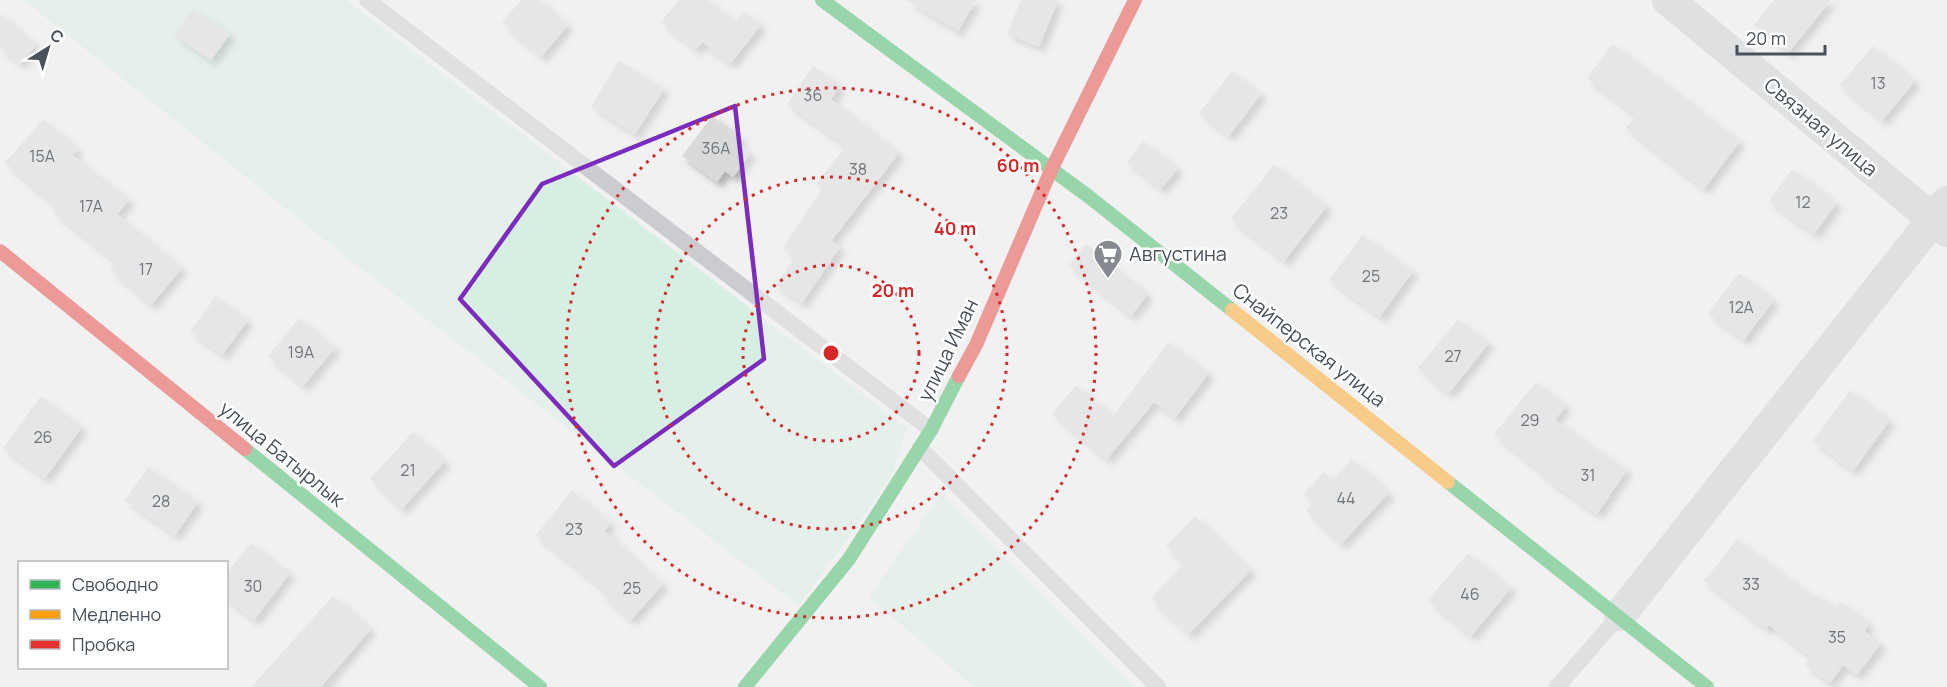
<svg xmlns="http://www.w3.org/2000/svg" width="1947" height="687" viewBox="0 0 1947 687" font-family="Manrope,sans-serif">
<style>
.green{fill:#d7efe2}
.building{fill:#dadadb;filter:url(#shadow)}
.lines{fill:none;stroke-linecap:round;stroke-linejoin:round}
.lane{stroke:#cbcccf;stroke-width:16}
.street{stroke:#cbcccf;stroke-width:32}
.fast{stroke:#30b455;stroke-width:14}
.slow{stroke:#ff9f0a;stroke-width:14}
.jam{stroke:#e5322d;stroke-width:14}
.marked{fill:none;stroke:#7b2cbf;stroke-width:4.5;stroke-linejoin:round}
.ring{fill:none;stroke:#d62828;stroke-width:3;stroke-dasharray:3 6}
.labels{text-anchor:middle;stroke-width:5;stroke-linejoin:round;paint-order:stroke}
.number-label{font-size:16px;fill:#6e757c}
.street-label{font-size:20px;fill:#49525c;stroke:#fff}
.poi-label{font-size:20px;fill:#49525c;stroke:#fff;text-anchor:start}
.centre{fill:#d62828;stroke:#fff;stroke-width:3}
.ring-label{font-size:18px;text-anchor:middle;font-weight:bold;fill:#d62828;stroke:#fff;stroke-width:5;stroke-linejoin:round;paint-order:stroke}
</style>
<defs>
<filter id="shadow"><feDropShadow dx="5.5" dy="5.5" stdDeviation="3" flood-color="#0004"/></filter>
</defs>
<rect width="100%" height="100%" fill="#f1f1f1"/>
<!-- green -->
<path class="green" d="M 24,0 L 346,0 L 907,428 L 891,477 L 799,606 L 355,264 Z
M 941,494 L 1135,687 L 974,687 L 869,597 Z"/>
<!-- building -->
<path class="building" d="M 521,0 L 540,0 L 568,25 L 541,57 L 502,22 Z
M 679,0 L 708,0 L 735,22 L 744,11 L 761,25 L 730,64 L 702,42 L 696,50 L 661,22 Z
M 906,0 L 976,0 L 958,31 Z
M 1021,0 L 1058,0 L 1039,47 L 1007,34 Z
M 1774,0 L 1831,0 L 1788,53 L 1754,25 Z
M 193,8 L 230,34 L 211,60 L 174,35 Z
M 0,14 L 36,45 L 20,64 L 0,47 Z
M 1613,44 L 1740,141 L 1704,189 L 1626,128 L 1636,116 L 1587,78 Z
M 1873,46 L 1915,81 L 1882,121 L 1840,85 Z
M 619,61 L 664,89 L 635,134 L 591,106 Z
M 813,66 L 840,86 L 831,99 L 899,153 L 831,241 L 840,247 L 802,303 L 776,285 L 795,256 L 783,248 L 822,189 L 816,184 L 846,146 L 787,104 Z
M 1232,71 L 1261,94 L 1229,136 L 1199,113 Z
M 712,116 L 742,138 L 737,143 L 751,153 L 733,177 L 725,171 L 717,182 L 682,156 Z
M 43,119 L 78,149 L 73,155 L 129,200 L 117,214 L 182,268 L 151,305 L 110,269 L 116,262 L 53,212 L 57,207 L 5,163 Z
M 1143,141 L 1178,168 L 1161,189 L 1127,162 Z
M 1274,164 L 1327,206 L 1284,261 L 1231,219 Z
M 1792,169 L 1837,203 L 1814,234 L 1769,201 Z
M 1362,235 L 1413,271 L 1380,317 L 1329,280 Z
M 1086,244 L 1148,294 L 1131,316 L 1069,265 Z
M 1739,273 L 1774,300 L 1744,340 L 1708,313 Z
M 216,296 L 248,320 L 222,355 L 190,331 Z
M 299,318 L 335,348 L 303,386 L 268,356 Z
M 1458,319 L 1489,343 L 1449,393 L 1418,368 Z
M 1169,342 L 1209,373 L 1175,418 L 1154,402 L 1107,459 L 1052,414 L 1076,385 L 1113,416 Z
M 1536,382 L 1566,406 L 1555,420 L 1627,470 L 1597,514 L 1549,481 L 1550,479 L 1494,434 Z
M 1850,390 L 1890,420 L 1853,471 L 1813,441 Z
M 41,396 L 82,427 L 45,478 L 3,448 Z
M 413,432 L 445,461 L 402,509 L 370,479 Z
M 1352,459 L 1389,493 L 1341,544 L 1306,511 L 1314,503 L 1304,494 L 1324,472 L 1332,480 Z
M 148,467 L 198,502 L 175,535 L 125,500 Z
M 572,491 L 611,523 L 604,531 L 663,584 L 631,620 L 601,593 L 604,590 L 536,535 Z
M 1195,516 L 1251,570 L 1189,634 L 1151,598 L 1184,563 L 1166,546 Z
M 1737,539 L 1813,597 L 1815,594 L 1836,608 L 1841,602 L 1869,623 L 1864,631 L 1881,643 L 1857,675 L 1843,665 L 1830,683 L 1805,665 L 1811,657 L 1769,625 L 1766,629 L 1704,581 Z
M 251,543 L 290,573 L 254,620 L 226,599 L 226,574 Z
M 1468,553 L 1511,588 L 1471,636 L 1428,600 Z
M 333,596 L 371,629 L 321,687 L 251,687 Z"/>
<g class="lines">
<!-- lane -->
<path class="lane" d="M 367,0 L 931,430
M 920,448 L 1158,687
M 1557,687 L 1620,615"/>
<!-- street -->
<path class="street" d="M 1668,0 L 1947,231
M 1620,615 L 1947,202"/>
<!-- fast -->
<path class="fast" d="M 822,0 L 1088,196 L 1232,310
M 245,449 L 540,687
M 1448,482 L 1707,687
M 745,687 L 849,559 L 931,430 L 959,376"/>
<!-- slow -->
<path class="slow" d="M 1232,310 L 1448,482"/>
<!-- jam -->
<path class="jam" d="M 0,251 L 245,449
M 959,376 L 976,345 L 1052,168 L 1135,0"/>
</g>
<!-- marked area -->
<path d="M0 0H1947V687H0ZM 735,106 L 764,359 L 614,466 L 460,299 L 542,184 Z" fill="#f1f1f1" fill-opacity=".55" fill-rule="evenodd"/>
<path class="marked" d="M 735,106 L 764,359 L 614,466 L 460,299 L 542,184 Z"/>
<!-- distance rings -->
<g class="ring">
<circle cx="831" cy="353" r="88"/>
<circle cx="831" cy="353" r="176"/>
<circle cx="831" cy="353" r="265"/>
</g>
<!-- icons -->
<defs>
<g id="supermarket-pin" transform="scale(1.5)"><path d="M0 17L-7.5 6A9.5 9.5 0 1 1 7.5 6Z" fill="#848a90" stroke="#fff"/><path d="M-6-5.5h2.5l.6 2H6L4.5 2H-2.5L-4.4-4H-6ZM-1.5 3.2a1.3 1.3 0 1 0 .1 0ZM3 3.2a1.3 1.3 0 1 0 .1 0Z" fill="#fff"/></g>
</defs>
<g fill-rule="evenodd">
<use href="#supermarket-pin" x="1108" y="254"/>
</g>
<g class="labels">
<!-- number labels -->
<g class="number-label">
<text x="1878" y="89">13</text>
<text x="813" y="101">36</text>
<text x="716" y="154">36А</text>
<text x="42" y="162">15А</text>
<text x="858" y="175">38</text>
<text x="1803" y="208">12</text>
<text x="91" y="212">17А</text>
<text x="1279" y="219">23</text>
<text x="146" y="275">17</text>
<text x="1371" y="282">25</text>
<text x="1741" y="313">12А</text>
<text x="301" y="358">19А</text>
<text x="1453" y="362">27</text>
<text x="1530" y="426">29</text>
<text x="43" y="443">26</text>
<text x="408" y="476">21</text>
<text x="1588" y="481">31</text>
<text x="1346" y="504">44</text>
<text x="161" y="507">28</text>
<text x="574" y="535">23</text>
<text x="1751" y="590">33</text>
<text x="253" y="592">30</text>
<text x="632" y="594">25</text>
<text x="1470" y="600">46</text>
<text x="1837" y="643">35</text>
</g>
<!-- street labels -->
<g class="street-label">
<text transform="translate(1821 127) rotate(40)" y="7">Связная улица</text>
<text transform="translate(1309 345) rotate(38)" y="7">Снайперская улица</text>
<text transform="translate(948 350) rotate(-64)" y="7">улица Иман</text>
<text transform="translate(282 454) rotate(39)" y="7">улица Батырлык</text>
</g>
<!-- poi labels -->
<g class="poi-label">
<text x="1129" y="261">Августина</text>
</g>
</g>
<circle cx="831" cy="353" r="9" class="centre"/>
<g class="ring-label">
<text x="1018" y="172">60 m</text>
<text x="955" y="235">40 m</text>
<text x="893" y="297">20 m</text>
</g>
<!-- legend -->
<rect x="18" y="561" width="210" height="108" fill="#ffffff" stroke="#b6babe" stroke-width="1.5"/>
<rect x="30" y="580" width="30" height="9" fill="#30b455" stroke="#b6babe" stroke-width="1.5"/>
<text x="72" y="591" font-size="18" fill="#49525c">Свободно</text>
<rect x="30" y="610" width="30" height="9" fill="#ff9f0a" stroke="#b6babe" stroke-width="1.5"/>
<text x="72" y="621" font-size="18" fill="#49525c">Медленно</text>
<rect x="30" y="640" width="30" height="9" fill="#e5322d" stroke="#b6babe" stroke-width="1.5"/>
<text x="72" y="651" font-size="18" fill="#49525c">Пробка</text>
<!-- north arrow -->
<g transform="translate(48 48) rotate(37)" stroke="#ffffff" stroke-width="4.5" paint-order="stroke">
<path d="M0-4.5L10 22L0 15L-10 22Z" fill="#49525c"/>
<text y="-9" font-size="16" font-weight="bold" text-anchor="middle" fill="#49525c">С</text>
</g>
<!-- scale -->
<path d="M1737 45v9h88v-9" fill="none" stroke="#49525c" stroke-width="3"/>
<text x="1746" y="45" font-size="18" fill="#49525c" stroke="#ffffff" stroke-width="4.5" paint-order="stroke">20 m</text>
</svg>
